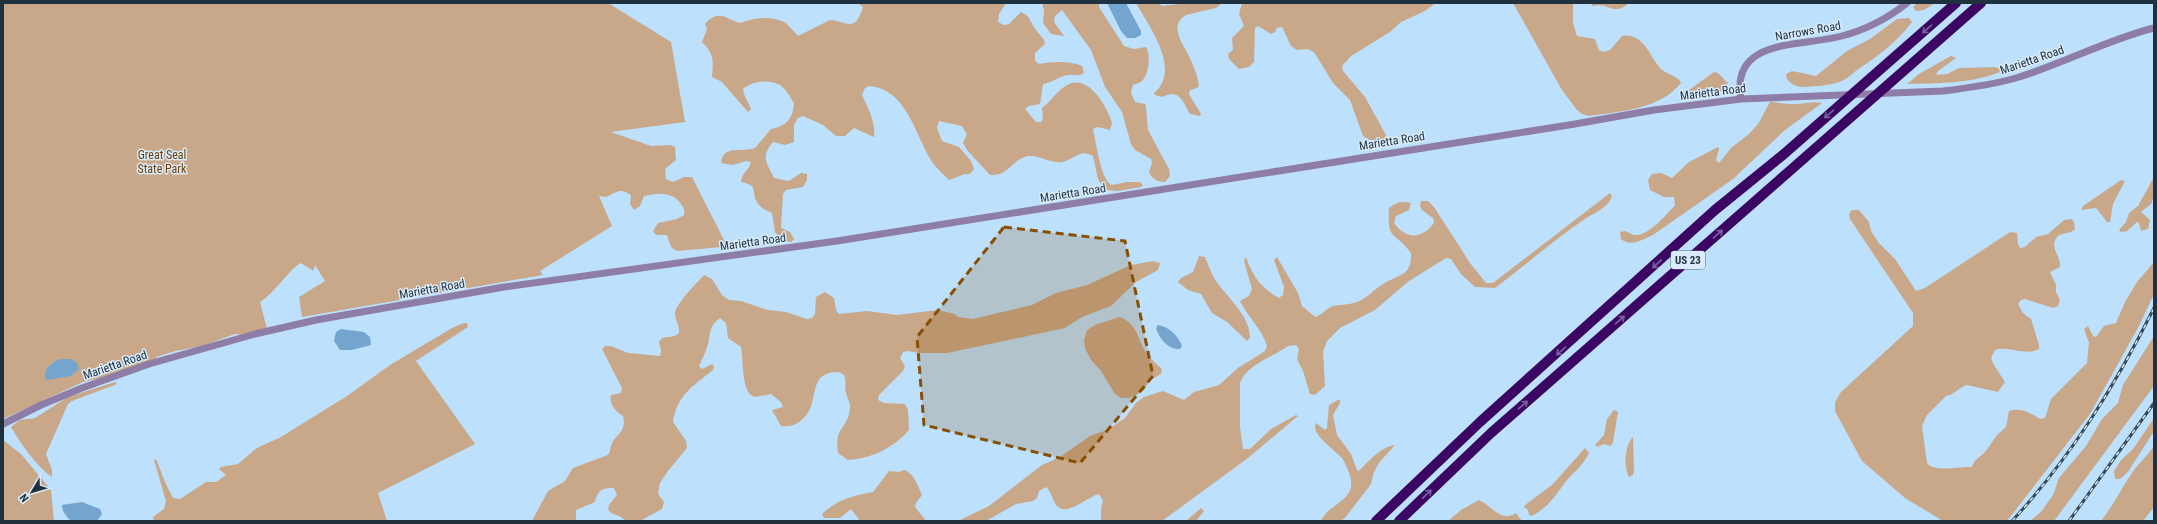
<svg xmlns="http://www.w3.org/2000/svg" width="2157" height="524" viewBox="0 0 2157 524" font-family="'Roboto Condensed',sans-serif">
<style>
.green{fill:#c9a789}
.water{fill:#73a5ce}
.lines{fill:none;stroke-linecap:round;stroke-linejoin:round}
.minor{stroke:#8e7da6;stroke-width:7}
.highway{stroke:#3b0762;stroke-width:10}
.rail-casing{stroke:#364a5a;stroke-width:3}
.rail{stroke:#d9ebfa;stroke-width:1.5;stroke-dasharray:4.5;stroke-linecap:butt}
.oneway{stroke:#7a629f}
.marked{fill:#884f04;fill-opacity:0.2;stroke:#884f04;stroke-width:3;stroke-dasharray:8 5;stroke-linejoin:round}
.labels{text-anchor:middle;stroke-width:3;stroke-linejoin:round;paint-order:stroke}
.shield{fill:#d9ebfa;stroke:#576876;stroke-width:1}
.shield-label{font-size:11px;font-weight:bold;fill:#1f303e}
.street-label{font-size:12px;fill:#1f303e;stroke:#d9ebfa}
.park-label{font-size:12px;fill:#6d400a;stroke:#d9ebfa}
</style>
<rect width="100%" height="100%" fill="#bde0fd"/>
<!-- green -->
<path class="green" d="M 3,3 L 608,3 L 671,42 L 685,122 L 611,132 L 651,146 L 670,145 L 675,147 L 676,160 L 665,169 L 666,179 L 673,182 L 684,177 L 692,177 L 725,242 L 722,247 L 677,251 L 671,247 L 667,235 L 656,235 L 653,231 L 658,223 L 677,219 L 684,215 C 685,211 684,208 681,204 C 672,191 657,193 644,196 L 640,206 L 634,210 L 630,204 L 631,195 C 621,188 617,191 607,197 L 599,196 L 612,226 L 540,271 L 543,275 L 302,317 L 299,297 L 325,281 L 315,265 L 313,271 L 301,263 C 290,268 274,294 260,302 L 268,333 L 257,336 L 235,334 L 202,346 L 175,351 L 156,357 L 158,365 L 83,382 L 3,419 Z
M 849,3 L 1006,3 L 999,14 L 998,22 L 1004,25 L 1009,24 L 1021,12 C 1031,16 1030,23 1036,30 C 1040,36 1044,37 1045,44 L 1035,53 L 1035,61 L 1039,64 C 1052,61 1071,61 1082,66 L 1084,73 C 1079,77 1074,74 1068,75 C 1059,76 1052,83 1043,84 L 1040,104 L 1029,106 L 1025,109 L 1036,122 L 1041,122 L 1043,118 L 1042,108 C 1052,101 1056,91 1067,85 C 1088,73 1107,106 1112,123 L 1110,130 L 1098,127 L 1093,129 C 1096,141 1101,182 1112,185 L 1127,182 L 1140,182 L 1143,185 L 1141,187 L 1118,191 L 1105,190 L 1098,179 L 1093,156 C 1080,148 1074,160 1062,162 C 1048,164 1036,151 1022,158 C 1010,164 1007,176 990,175 L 967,150 L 963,143 L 967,134 L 962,126 L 939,121 L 937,128 L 942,141 L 959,147 L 971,161 L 974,169 L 970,174 L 965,174 L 949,180 C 942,173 934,166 929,157 C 914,130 905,89 869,86 L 865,88 L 862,95 C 868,108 876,123 874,137 L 854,128 L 845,136 L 836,136 L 823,125 L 803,116 L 798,118 L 794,125 L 794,142 L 785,145 L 773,142 C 760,157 767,163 774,178 L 789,181 L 801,173 L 807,174 L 807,180 L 803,187 L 786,190 L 783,194 L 781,228 L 790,232 L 794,239 L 791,242 L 783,241 L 775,232 L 772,213 C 766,210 760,208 757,202 C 750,190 760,186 741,182 C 741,174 749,170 751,162 L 746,161 L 733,165 L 721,163 C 723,144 743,153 755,148 L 771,129 C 786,126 793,119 794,103 C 790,97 786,89 780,85 C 769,79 752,81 743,89 L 744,94 L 751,109 L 748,112 L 722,82 L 712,77 C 713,60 715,55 702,42 L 707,29 L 705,24 C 719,8 727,20 740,23 C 753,18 770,15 784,22 C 789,25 794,32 798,36 L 830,20 C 847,21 855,34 863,7 L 859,4 Z
M 1042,3 L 1099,3 L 1099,7 L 1124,46 L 1134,49 L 1146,47 C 1151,54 1149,75 1142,81 C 1140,83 1135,84 1133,85 L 1131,93 L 1135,102 L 1145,104 L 1146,107 L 1148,130 L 1169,169 L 1170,176 L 1165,182 C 1158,182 1152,179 1149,172 L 1152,163 L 1151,159 L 1135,150 L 1131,144 L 1122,112 L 1105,87 L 1091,50 L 1062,10 L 1055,16 L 1054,22 L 1064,36 L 1051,34 L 1043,23 L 1044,10 Z
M 1136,3 L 1159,3 L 1162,6 L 1188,3 L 1222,3 L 1216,8 L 1186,15 C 1168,26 1183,44 1189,56 C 1193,65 1198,76 1199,86 L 1197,88 L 1190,90 L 1189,94 L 1201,114 L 1200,116 L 1190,114 C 1182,101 1180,88 1162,97 L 1155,95 L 1154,93 C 1182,70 1149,26 1136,3 Z
M 1242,3 L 1436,3 L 1425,11 L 1401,22 L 1390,32 L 1351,56 L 1342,66 L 1343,71 L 1365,97 L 1386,135 L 1387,140 L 1370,140 L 1363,136 L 1350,100 L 1333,83 L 1314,52 L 1307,49 L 1297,50 L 1291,46 L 1282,27 L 1277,28 L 1275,32 L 1271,34 L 1258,26 L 1255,28 L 1254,62 L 1249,67 L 1239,69 L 1229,59 L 1228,54 L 1233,50 L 1232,38 L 1244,26 L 1239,14 Z
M 1513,3 L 1573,3 L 1573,23 L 1577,36 L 1595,39 L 1599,50 L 1603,52 L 1610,50 L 1622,36 C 1644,32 1650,58 1661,69 C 1667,75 1678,75 1681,83 C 1659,110 1621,111 1589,116 L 1582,114 L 1577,110 L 1562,90 Z
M 1591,3 L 1629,3 C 1612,17 1610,2 1592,6 Z
M 1917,3 L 1935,3 L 1924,10 L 1916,11 L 1913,7 Z
M 1909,18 L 1912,22 C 1897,42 1878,56 1857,70 C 1852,74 1846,80 1839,82 C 1828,86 1815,86 1803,87 C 1795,87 1786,82 1786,74 L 1792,71 L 1816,76 L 1847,51 L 1870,39 L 1897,19 Z
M 1951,56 L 1956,58 L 1938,71 L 1936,75 L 1947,74 L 1959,68 L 1994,67 L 1999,68 L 2000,72 C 1970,84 1938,83 1907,84 L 1919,74 Z
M 1714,72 L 1718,73 L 1728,83 C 1722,99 1693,96 1680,97 L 1682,92 L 1689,90 Z
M 1770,102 C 1778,102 1787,105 1796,104 C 1805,104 1813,101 1822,103 L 1785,130 L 1733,179 L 1653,235 C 1642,240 1631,247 1621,239 L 1620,232 L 1625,231 C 1628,232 1631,234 1634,235 C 1648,237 1667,214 1675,205 L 1674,197 L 1664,197 L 1650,190 L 1648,180 L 1652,174 L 1661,173 L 1672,178 L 1689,162 L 1718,147 L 1719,149 L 1716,160 L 1719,163 L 1731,148 L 1749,134 L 1758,124 Z
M 2154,177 L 2154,197 L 2151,204 L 2141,212 L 2150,220 L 2148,229 L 2141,231 L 2139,223 L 2137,222 L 2127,231 L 2121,232 L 2119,230 L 2126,222 L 2129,213 L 2138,206 Z
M 2121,180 L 2125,181 L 2113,204 L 2110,222 L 2107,222 L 2096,208 L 2081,210 L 2083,206 Z
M 1610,193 L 1612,196 C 1609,207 1594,213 1585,219 C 1553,240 1525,266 1495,288 L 1475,287 L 1461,274 L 1451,259 L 1446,258 L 1409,281 L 1375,310 L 1340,328 L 1327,341 L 1323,352 L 1325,386 L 1315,395 L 1310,394 L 1303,371 L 1297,359 L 1299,349 L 1296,345 L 1288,346 C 1273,357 1246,365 1240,383 L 1240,427 L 1243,449 L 1250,449 L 1271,429 L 1296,415 L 1298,416 L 1248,458 L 1162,521 L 1101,521 L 1101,508 L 1103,501 L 1099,494 C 1087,497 1067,517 1057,506 C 1052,500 1052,492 1046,487 L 1039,491 L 1037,498 L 1033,501 L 1016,504 L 986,521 L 958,521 L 989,506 L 1042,465 L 1060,457 L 1090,436 L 1107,430 L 1125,418 L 1136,403 L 1144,397 L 1163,391 L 1184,400 L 1194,392 L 1219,385 L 1238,368 L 1265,351 L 1267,346 C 1262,329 1248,317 1240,301 L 1249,296 L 1252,289 L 1244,261 L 1246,257 C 1253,277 1261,288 1279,298 L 1283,295 L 1284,287 L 1274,260 L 1277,257 L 1298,293 L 1302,306 L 1315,317 C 1322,315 1327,308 1333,306 C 1343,304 1355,305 1363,299 C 1370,295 1376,288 1383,284 C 1400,274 1412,276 1411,253 C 1394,230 1387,242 1389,208 C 1396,202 1402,201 1411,203 L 1409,210 L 1396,216 L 1394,223 C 1406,240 1422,239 1434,223 L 1433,218 L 1422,210 L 1420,206 L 1421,201 L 1428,201 L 1434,207 L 1470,263 L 1486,283 L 1493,283 Z
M 1852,210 L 1859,210 L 1869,222 L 1871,231 L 1878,242 L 1895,259 L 1916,291 L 1925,288 L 2010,232 L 2017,233 L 2018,244 L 2020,248 L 2025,247 L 2036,237 L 2048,234 L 2064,220 L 2072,219 L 2074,222 L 2075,229 L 2071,232 L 2059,235 C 2047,246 2061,255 2060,267 L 2050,272 L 2056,285 L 2056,292 L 2060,300 L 2058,306 L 2053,308 L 2025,299 L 2021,300 L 2018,304 L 2023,313 L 2031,319 L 2039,345 L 2039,349 C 2025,357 2009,345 1995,350 L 1991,358 L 1994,365 L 2005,382 L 1998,392 L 1967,385 C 1959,387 1954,395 1946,396 L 1927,415 L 1922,426 L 1927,463 C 1934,473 1961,466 1972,467 C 1974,459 1981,457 1986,451 C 1995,439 1994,437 2006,427 L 2009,411 C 2020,407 2031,413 2040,419 L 2045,418 L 2051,399 L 2087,363 L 2089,343 L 2084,329 L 2088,326 L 2093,336 L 2096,337 L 2104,326 L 2116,323 L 2125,302 L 2137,282 L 2154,262 L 2154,294 L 2139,326 L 2090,414 L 2007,521 L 1943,521 L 1905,498 L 1862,461 L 1835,411 L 1835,402 L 1841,392 L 1913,326 L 1913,313 L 1850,219 L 1849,214 Z
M 1199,256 L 1205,257 C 1208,264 1210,271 1214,278 C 1225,296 1250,314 1250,338 L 1247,341 L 1227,322 L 1212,313 L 1201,294 L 1188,290 L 1178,282 L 1181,278 L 1193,272 Z
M 1153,261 L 1160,263 L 1158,270 L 1136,282 L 1111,306 L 1082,317 L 1065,328 L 947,353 L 918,353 L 908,351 L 903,352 L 900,358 L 905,366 L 903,371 L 879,395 L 878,400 L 884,403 L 905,404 L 908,410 L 909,430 C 892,449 872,458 848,460 L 838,453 C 834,425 848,430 850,408 C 851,403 847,398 846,393 C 844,387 847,381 844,375 C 839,371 834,372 829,373 C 807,379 821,408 799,422 C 794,426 787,427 781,426 L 772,410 L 783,407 L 781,402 L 771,394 L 755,397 C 740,393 744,359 741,347 L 728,338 L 726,323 L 720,318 C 709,326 711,332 708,344 C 706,352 702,359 699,366 L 702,369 L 712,364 L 714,366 L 713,370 C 693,386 677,395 673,422 L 686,441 L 687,448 L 668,471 L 660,483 L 658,494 L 664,502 L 662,509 L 640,521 L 625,521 C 621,514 613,516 608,510 L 609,505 L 617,495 L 614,488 C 602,488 598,490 595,502 L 576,510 L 576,521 L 532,521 L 548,491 L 565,481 L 573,468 L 608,455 C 610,452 610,449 611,446 C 615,433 627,434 623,416 C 616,411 609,405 611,395 L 621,393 L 622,388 L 602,349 L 605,346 L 611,346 L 628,353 L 660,356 L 661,351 L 659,342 L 662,338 L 675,336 L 679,333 C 680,326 675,320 675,314 C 675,304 697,283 704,275 L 712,279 L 722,295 L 729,300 L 741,301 L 768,310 L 786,312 L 807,319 L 812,318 L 815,314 L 816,297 L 825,292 L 834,298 L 836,310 L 839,314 L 867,311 L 897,315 L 937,310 L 955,314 L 958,317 L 973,319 L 1032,305 L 1056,293 L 1087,285 L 1131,265 Z
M 1119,317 C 1135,321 1138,338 1145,351 C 1149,358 1157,364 1162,369 L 1161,374 L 1150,380 L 1144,390 L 1138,394 L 1129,398 L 1121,398 L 1115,394 L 1101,371 L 1091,360 L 1085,348 L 1084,340 L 1087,330 L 1095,325 Z
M 464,323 L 467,323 L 468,327 L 416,361 L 475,444 L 378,493 L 387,521 L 154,521 L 153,517 L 164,509 L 166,501 L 154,460 L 156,459 L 165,482 L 173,498 L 180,499 L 206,482 L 216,482 L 226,475 L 219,469 L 221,467 L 238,464 L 257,448 L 281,437 L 347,396 L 390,365 L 452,328 Z
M 2154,336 L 2154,386 L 2054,521 L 2030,521 L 2041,512 L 2053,495 L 2059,478 L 2086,446 L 2102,419 L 2118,403 L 2123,385 Z
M 115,382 L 117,384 L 72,401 L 68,404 L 46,454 L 52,470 L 52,477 C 36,466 21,444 11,427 L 20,420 L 35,418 L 68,397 Z
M 1338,400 L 1340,400 L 1340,403 L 1333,415 L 1337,435 L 1351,454 L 1357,470 L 1359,471 C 1369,461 1380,447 1395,445 L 1378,464 L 1373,475 L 1371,484 L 1345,518 L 1340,521 L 1321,521 C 1327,505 1354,501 1351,481 C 1351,476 1345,462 1342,458 C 1335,450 1310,434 1316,423 L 1325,430 L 1327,428 L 1329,405 Z
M 1614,410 L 1618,412 L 1613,442 L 1611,446 L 1604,444 L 1597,447 L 1595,445 L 1604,435 L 1607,419 Z
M 2154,418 L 2154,431 L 2128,472 L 2120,479 L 2115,479 L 2114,471 L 2121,460 L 2133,449 Z
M 1633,437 L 1634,470 L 1633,475 L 1629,477 C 1623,466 1625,445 1633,437 Z
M 3,440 L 21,454 L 51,490 L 54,521 L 3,521 Z
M 2154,446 L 2154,507 L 2143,521 L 2101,521 C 2114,505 2122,487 2134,470 C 2140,462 2148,455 2154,446 Z
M 1585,448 L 1589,453 C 1584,465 1572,473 1564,484 C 1553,499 1548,507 1532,516 L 1529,515 L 1528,510 L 1524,507 L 1525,505 L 1552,485 Z
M 904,470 C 914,473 918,486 922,495 L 916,503 L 915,507 L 926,521 L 860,521 L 851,509 L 840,518 L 824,518 L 822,514 C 838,499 852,496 873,492 L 889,471 L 899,472 Z
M 1479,500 C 1492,506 1501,523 1516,513 L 1522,521 L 1448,521 L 1461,510 Z
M 1201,508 L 1204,511 L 1196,521 L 1186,521 Z"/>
<!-- water -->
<path class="water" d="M 1107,3 L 1126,3 L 1141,31 L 1141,35 L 1135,38 L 1127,38 L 1121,31 Z
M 1158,325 C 1170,327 1178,336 1182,346 L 1180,349 C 1168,350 1159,338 1156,328 Z
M 341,329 L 364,332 L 370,337 L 371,345 L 352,350 L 340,350 L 334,341 L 336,332 Z
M 61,359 L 71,359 L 77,363 L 79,369 L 71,376 L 46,380 C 42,370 52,361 61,359 Z
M 82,502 L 100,509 L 102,514 L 97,521 L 71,521 C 66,516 62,512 62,505 Z"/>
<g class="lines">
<!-- minor -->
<path class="minor" d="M 1741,99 C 1730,37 1802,47 1842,36 C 1865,30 1888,18 1907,3
M 3,424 L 41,405 L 82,388 L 149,364 L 255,334 L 316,320 L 504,287 L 837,241 L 1575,124 L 1654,110 L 1741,99 L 1943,91 C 1968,88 1992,85 2016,78 C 2063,64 2106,40 2154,28"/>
<!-- highway -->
<path class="highway" d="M 1376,521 L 1480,422 L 1715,210 L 1784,154 L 1956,3
M 1399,521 L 1491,433 L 1981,3"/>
<!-- rail casing -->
<g class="rail-casing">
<path id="rail" d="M 2012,521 C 2071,457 2115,386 2154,308
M 2069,521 L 2154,403"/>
</g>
<!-- rail -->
<use href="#rail" class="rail"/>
</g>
<!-- one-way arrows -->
<defs><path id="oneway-shaft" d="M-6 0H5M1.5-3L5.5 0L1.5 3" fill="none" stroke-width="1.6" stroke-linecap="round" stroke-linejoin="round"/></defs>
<g class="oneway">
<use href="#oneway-shaft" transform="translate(1927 29) rotate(139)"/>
<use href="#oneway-shaft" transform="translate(1829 114) rotate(139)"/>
<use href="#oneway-shaft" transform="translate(1718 234) rotate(-41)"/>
<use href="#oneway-shaft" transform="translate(1657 264) rotate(137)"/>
<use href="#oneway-shaft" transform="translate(1620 320) rotate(-41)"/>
<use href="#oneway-shaft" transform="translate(1561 351) rotate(139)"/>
<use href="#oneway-shaft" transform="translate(1523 405) rotate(-41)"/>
<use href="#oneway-shaft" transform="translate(1427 494) rotate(-44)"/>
</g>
<!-- marked area -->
<path class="marked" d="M 1004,227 L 1125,241 L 1153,376 L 1080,463 L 924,425 L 917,337 Z"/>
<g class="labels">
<!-- shield labels -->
<rect class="shield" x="1671" y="251" width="34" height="18" rx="3"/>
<g class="shield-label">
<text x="1688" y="264">US 23</text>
</g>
<!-- street labels -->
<g class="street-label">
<text transform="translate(1808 31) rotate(-10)" y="4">Narrows Road</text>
<text transform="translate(2032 60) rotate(-19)" y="4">Marietta Road</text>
<text transform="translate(1713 92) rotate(-7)" y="4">Marietta Road</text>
<text transform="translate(1392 141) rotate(-9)" y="4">Marietta Road</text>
<text transform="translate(1073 193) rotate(-9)" y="4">Marietta Road</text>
<text transform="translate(753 242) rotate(-8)" y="4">Marietta Road</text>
<text transform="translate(432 289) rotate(-10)" y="4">Marietta Road</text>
<text transform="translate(115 365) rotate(-19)" y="4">Marietta Road</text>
</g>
<!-- park labels -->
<g class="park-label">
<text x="162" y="159">Great Seal<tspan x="162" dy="14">State Park</tspan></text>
</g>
</g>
<!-- border -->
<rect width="2157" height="524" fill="none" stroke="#1f303e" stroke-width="8"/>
<!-- north arrow -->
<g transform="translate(32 492) rotate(232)" stroke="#d9ebfa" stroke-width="3" paint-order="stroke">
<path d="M0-3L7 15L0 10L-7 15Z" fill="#1f303e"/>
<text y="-6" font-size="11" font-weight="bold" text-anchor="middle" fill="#1f303e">N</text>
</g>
</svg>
